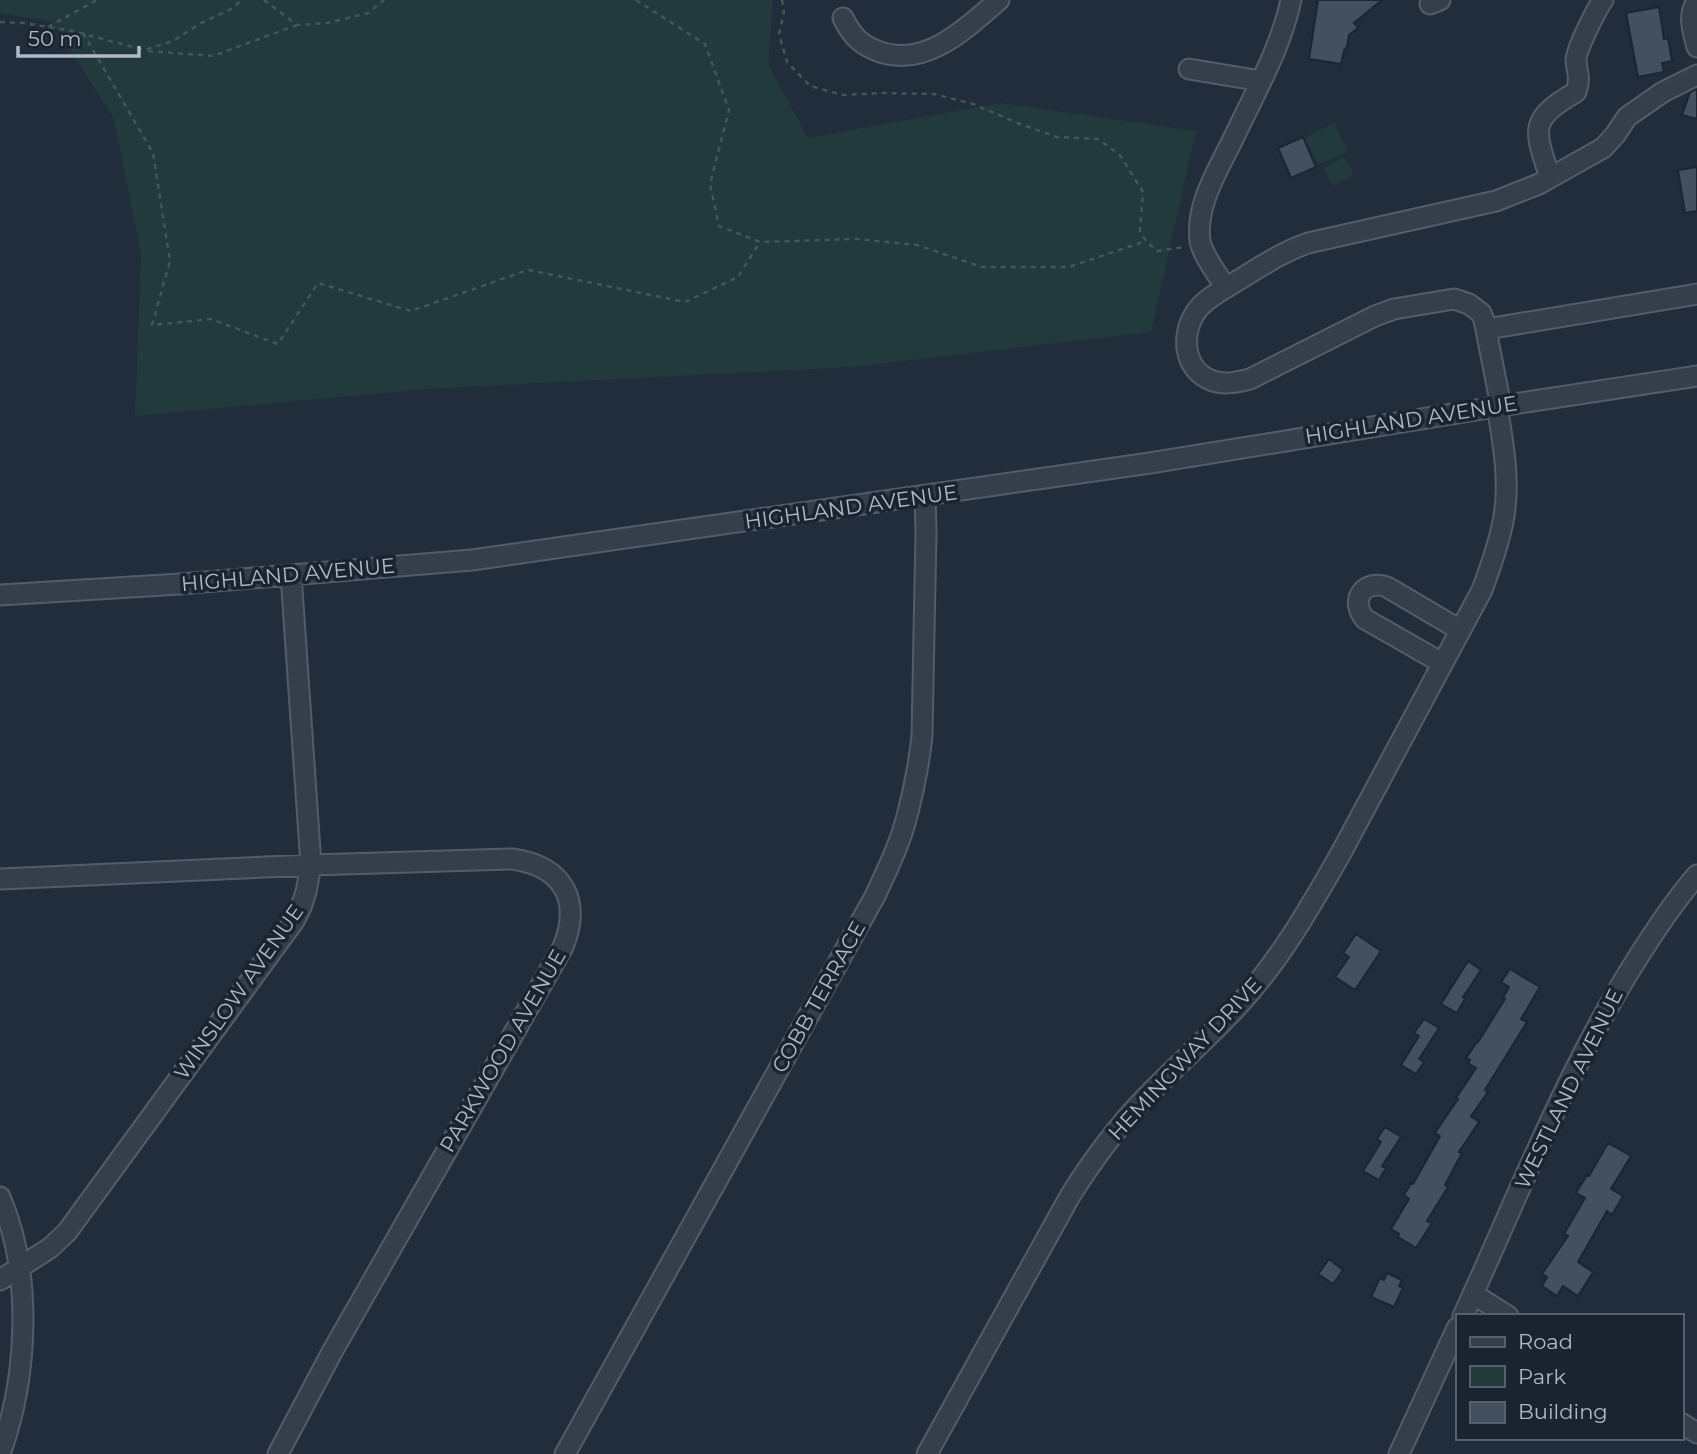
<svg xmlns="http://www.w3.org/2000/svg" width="1697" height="1454" viewBox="0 0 1697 1454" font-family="Montserrat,sans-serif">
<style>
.green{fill:#233a3c}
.building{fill:#425060;stroke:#1c2632;stroke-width:2}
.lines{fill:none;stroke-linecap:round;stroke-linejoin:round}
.minor-casing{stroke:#535d69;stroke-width:23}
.path{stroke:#415759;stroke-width:2.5;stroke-dasharray:5 5;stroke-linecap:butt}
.minor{stroke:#353f4b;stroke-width:19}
.labels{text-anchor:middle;stroke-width:7;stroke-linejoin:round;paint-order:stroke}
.street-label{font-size:21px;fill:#b0bac7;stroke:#1a2430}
</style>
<rect width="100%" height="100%" fill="#212d3b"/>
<!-- green -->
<path class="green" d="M 0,0 L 773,0 L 768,64 L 808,138 L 1000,103 L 1196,131 L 1151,332 L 853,367 L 425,389 L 135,416 L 141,254 L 114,119 L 52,22 L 0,13 Z
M 1335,123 L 1348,151 L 1318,165 L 1304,138 Z
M 1345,157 L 1354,175 L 1332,186 L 1323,168 Z"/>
<!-- building -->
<path class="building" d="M 1318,0 L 1382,0 L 1354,23 L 1358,28 L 1349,35 L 1347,47 L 1344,50 L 1341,64 L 1309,59 Z
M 1659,7 L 1664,39 L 1668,38 L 1672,61 L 1662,63 L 1664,72 L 1638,77 L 1626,13 Z
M 1697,89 L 1697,119 L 1682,115 L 1690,92 Z
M 1303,137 L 1316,167 L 1291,178 L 1278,148 Z
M 1697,167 L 1697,211 L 1685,213 L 1678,170 Z
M 1356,934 L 1381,951 L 1355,990 L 1335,977 L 1349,957 L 1343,953 Z
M 1468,961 L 1481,970 L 1463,997 L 1465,999 L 1457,1013 L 1441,1004 Z
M 1510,969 L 1540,987 L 1521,1019 L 1527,1022 L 1485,1090 L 1488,1092 L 1471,1116 L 1479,1122 L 1459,1152 L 1462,1153 L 1445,1185 L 1448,1187 L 1427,1221 L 1432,1223 L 1416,1248 L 1398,1237 L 1399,1234 L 1391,1229 L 1409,1199 L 1404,1195 L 1411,1183 L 1413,1184 L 1440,1136 L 1435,1133 L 1458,1099 L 1456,1098 L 1476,1068 L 1468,1063 L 1470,1060 L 1466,1058 L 1477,1042 L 1478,1042 L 1505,999 L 1503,998 L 1509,987 L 1501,982 Z
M 1424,1019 L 1439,1028 L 1419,1059 L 1424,1062 L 1416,1074 L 1401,1065 L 1419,1036 L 1414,1033 Z
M 1385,1127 L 1401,1137 L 1382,1166 L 1386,1168 L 1379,1180 L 1363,1171 L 1381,1142 L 1377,1139 Z
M 1608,1143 L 1631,1156 L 1611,1189 L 1623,1196 L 1612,1215 L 1607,1211 L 1578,1262 L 1593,1272 L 1578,1296 L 1563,1286 L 1557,1296 L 1542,1286 L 1547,1277 L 1542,1274 L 1568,1236 L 1564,1234 L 1585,1198 L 1576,1193 L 1587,1175 L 1589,1176 Z
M 1329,1259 L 1343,1270 L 1333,1284 L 1318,1274 Z
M 1387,1273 L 1402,1280 L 1399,1286 L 1403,1288 L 1394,1307 L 1371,1297 L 1380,1278 L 1384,1280 Z"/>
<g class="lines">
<!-- minor casing -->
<g class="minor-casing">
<path id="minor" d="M 1697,1 C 1687,16 1693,31 1697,47
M 1430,4 L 1440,0
M 843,18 C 853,38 862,46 883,53 C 929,66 967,27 999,0
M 1189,69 L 1261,81
M 1550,178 C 1535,130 1527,120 1576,92 C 1581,76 1577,75 1576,60 C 1576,50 1596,10 1603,0
M 1226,288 C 1218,275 1202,254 1200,241 C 1195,204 1220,167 1235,135 C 1256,91 1281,47 1291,0
M 1487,329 L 1697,294
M 1501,406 L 1484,320 L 1481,313 L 1469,304 L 1454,299 L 1394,309 L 1375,316 L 1250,379 C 1238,382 1225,385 1213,381 C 1182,370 1180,332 1198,309 C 1208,297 1224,289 1237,281 C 1260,267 1282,252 1308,243 L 1496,201 L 1539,184 L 1603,148 L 1615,135 L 1627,117 L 1663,92 L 1697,75
M 0,595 L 180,584 L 472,560 L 1150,463 L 1501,406 L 1697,376
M 1442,663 L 1365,619 C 1349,600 1364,579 1387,587 L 1460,630
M 0,879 L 311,865 L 512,859 C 563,866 582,900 563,947 L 332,1352 L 278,1454
M 0,1197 C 33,1273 28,1377 0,1454
M 0,1280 L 50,1248 L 67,1232 L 294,921 L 301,907 L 306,892 L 311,865 L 291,575
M 1473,1294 L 1508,1316
M 1463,1316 C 1520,1192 1569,1063 1644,948 C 1660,923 1677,898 1697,875
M 1681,1423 L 1697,1433
M 565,1454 L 875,896 C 887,870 900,844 907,816 C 914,790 919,763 922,736 L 926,531 L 925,496
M 927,1454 L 1070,1196 C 1092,1161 1117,1127 1145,1098 C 1175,1067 1207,1039 1236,1008 C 1279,962 1311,906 1341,853 L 1482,590 C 1491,566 1500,541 1504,516 C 1510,480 1503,442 1497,406
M 1399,1454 L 1457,1328"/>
</g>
<!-- path -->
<path class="path" d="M 264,0 L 297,25 L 328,23 L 368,13 L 384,0
M 636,0 L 705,44 L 729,110 L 710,184 L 719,226 L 760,242 L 856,239 L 917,245 L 982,267 L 1069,267 L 1146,241
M 782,0 L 784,12 L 779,34 L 787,62 L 810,86 L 843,95 L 880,93 L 934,94 L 973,104 L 1020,124 L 1057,137 L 1098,139 L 1120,155 L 1143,192 L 1140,231 L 1146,241 L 1157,251 L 1184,247
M 0,22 L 24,23 L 73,31 L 144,50 L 173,41 L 199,24 L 233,8 L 241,0
M 48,27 L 97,0
M 83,33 L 153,153 L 170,261 L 152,325 L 211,319 L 278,344 L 318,283 L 411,311 L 528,270 L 685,302 L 738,277 L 760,242
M 148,51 L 213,56 L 297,25"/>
<!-- minor -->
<use href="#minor" class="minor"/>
</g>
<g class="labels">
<!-- street labels -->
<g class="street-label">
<text transform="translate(1411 420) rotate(-9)" y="7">HIGHLAND AVENUE</text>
<text transform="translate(851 507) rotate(-8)" y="7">HIGHLAND AVENUE</text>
<text transform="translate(288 575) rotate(-5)" y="7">HIGHLAND AVENUE</text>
<text transform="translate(239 992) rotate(-55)" y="7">WINSLOW AVENUE</text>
<text transform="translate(819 997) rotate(-61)" y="7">COBB TERRACE</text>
<text transform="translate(503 1051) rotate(-60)" y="7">PARKWOOD AVENUE</text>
<text transform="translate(1185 1059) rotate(-47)" y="7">HEMINGWAY DRIVE</text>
<text transform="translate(1569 1089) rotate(-64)" y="7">WESTLAND AVENUE</text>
</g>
</g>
<!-- legend -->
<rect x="1456" y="1314" width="228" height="126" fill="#1a2430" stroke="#56606c" stroke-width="2"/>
<rect x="1470" y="1337" width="35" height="10" fill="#353f4b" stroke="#56606c" stroke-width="2"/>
<text x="1518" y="1349" font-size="21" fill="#b0bac7">Road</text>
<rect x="1470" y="1366" width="35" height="21" fill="#233a3c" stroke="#56606c" stroke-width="2"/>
<text x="1518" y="1384" font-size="21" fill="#b0bac7">Park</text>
<rect x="1470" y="1402" width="35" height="21" fill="#425060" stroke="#56606c" stroke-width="2"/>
<text x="1518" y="1419" font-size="21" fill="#b0bac7">Building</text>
<!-- scale -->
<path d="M18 46v10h121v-10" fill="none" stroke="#b0bac7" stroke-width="3.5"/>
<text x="28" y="46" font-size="21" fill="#b0bac7" stroke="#1a2430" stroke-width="5" paint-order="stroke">50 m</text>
</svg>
